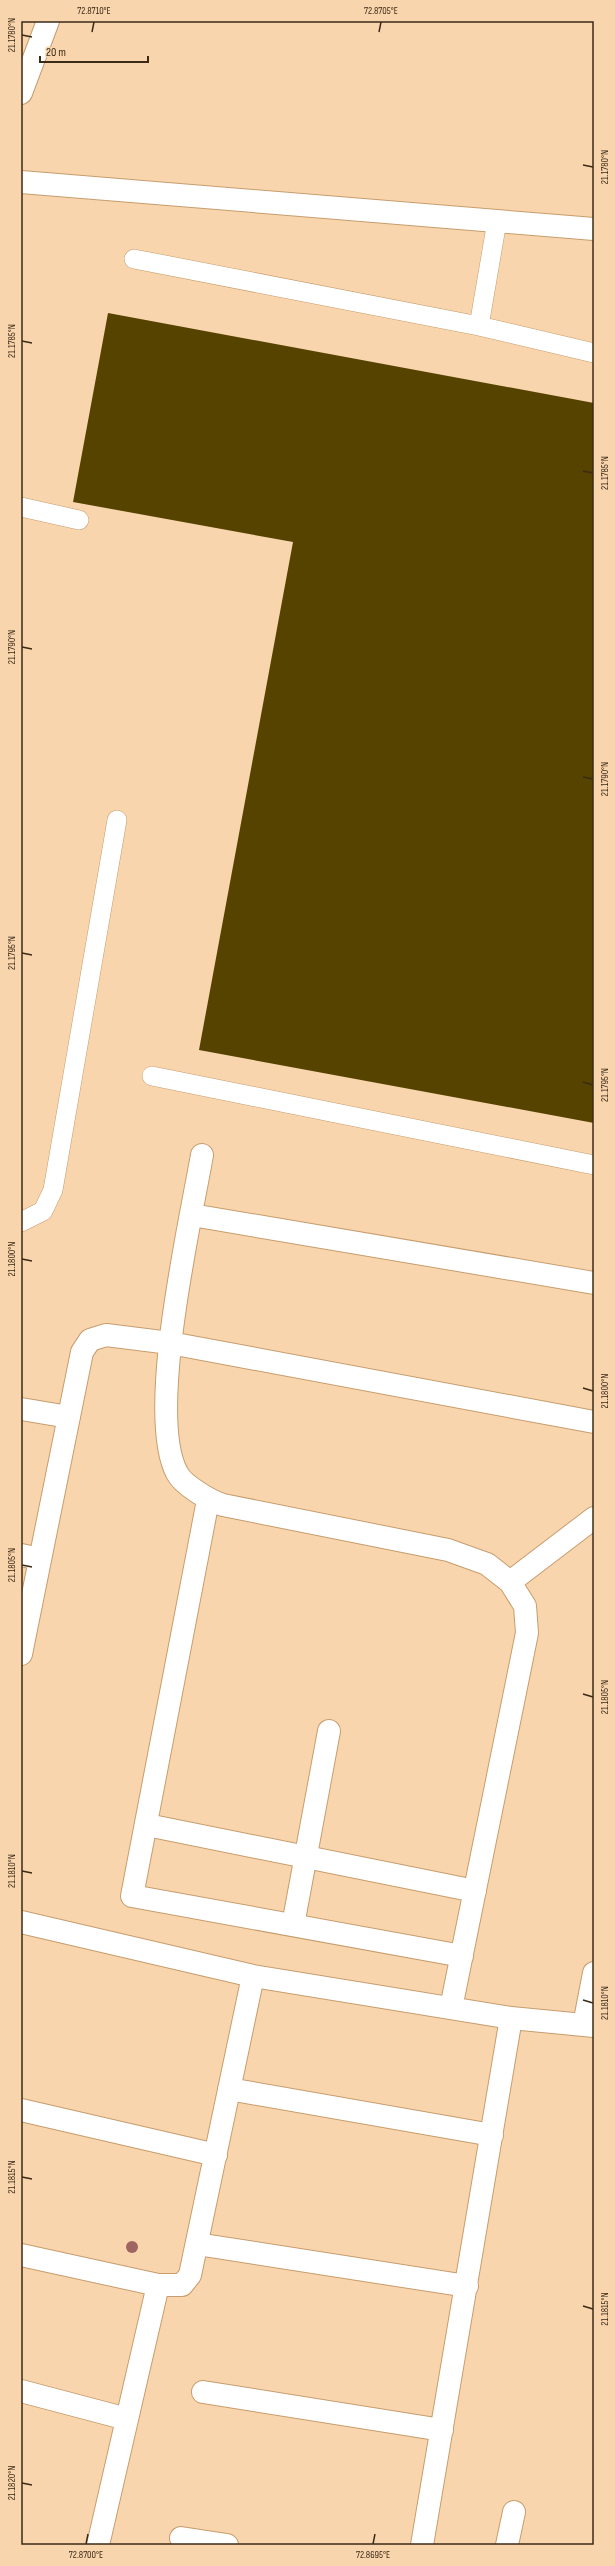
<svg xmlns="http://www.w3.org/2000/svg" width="615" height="2566" viewBox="0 0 615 2566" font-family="'Sofia Sans Condensed',sans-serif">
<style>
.building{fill:#564300}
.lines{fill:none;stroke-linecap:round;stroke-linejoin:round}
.lane-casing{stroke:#c79d6d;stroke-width:20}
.street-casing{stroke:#c79d6d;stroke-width:24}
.lane{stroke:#fff;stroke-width:19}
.street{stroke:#fff;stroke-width:22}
.tree{fill:#9f6661}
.ticks{fill:none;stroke:#3b2a16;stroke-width:1.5}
.neatline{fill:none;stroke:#3b2a16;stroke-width:1.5}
.ticks-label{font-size:10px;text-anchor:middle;fill:#3b2a16}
</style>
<rect width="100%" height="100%" fill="#f9d5ae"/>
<!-- building -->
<path class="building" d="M 108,313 L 594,403 L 594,1123 L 199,1050 L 293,542 L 73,502 Z"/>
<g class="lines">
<!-- lane casing -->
<g class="lane-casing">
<path id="lane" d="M 134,259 L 479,326 L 594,353
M 479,326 L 497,221
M 21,507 L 79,520
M 152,1076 L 594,1165
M 21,1222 L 43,1211 L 53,1190 L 117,820"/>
</g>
<!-- street casing -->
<g class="street-casing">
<path id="street" d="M 21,93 L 48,21
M 21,182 L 594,229
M 202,1155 C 190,1224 146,1415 177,1473 C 183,1485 210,1501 223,1505 L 448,1550 L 487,1564 L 510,1582 L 525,1606 L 527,1633 L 451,2008
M 192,1215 L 594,1283
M 21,1409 L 69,1417
M 208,1500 L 132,1896 L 462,1956
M 21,1555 L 40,1559
M 510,1582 L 594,1518
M 21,1654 L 82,1352 L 90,1340 L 106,1335 L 170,1343 L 594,1422
M 147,1825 L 475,1891
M 21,1922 L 253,1976 L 511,2018 L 594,2026
M 293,1925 L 329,1731
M 584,2025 L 594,1973
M 229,2089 L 492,2135
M 21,2110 L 216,2155
M 197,2244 L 467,2286
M 21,2255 L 158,2285 L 182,2285 L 190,2275 L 253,1976
M 21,2391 L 127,2419
M 203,2392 L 442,2430
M 181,2538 L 227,2545
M 98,2545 L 158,2285
M 422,2545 L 511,2018
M 507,2545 L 514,2512"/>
</g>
<!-- lane -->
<use href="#lane" class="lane"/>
<!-- street -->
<use href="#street" class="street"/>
</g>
<!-- trees -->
<circle class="tree" cx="132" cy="2247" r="6"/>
<!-- ticks -->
<path class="ticks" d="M 92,32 L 94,22M 379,32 L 381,22M 22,35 L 32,37M 583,165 L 593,167M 22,341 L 32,343M 583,471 L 593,473M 22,647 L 32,649M 583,777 L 593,779M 22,953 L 32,955M 583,1082 L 593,1085M 22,1259 L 32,1261M 583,1388 L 593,1391M 22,1565 L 32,1567M 583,1694 L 593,1697M 22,1871 L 32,1873M 583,2000 L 593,2003M 22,2177 L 32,2179M 583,2306 L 593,2309M 22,2483 L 32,2485M 86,2544 L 88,2534M 373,2544 L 375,2534"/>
<!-- border -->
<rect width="615" height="2566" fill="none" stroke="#f9d5ae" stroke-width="44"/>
<!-- scale -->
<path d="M40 56v6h108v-6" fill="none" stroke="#3b2a16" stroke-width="2"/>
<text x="46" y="56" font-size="12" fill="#3b2a16" stroke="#f9d5ae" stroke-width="3" paint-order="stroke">20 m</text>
<rect x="22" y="22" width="571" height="2522" class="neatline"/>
<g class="ticks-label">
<text x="94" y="14">72.8710°E</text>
<text x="381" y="14">72.8705°E</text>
<text transform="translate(11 35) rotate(-90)" y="4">21.1780°N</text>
<text transform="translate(604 167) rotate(-90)" y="4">21.1780°N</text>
<text transform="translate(11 341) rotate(-90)" y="4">21.1785°N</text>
<text transform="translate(604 473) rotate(-90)" y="4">21.1785°N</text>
<text transform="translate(11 647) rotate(-90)" y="4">21.1790°N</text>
<text transform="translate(604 779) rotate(-90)" y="4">21.1790°N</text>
<text transform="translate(11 953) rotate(-90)" y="4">21.1795°N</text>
<text transform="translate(604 1085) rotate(-90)" y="4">21.1795°N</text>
<text transform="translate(11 1259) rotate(-90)" y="4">21.1800°N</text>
<text transform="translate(604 1391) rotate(-90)" y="4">21.1800°N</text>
<text transform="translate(11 1565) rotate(-90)" y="4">21.1805°N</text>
<text transform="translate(604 1697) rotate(-90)" y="4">21.1805°N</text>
<text transform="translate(11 1871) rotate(-90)" y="4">21.1810°N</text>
<text transform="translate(604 2003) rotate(-90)" y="4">21.1810°N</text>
<text transform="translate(11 2177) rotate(-90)" y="4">21.1815°N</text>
<text transform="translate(604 2309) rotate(-90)" y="4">21.1815°N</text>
<text transform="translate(11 2483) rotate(-90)" y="4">21.1820°N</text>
<text x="86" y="2558">72.8700°E</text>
<text x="373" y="2558">72.8695°E</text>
</g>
</svg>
